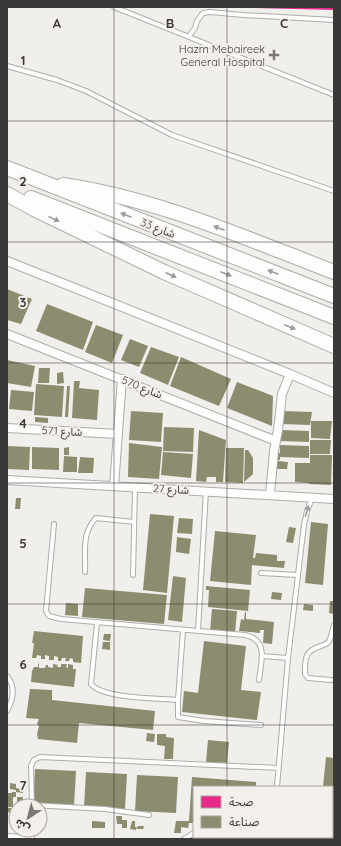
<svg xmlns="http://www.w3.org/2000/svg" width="341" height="846" viewBox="0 0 341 846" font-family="Quicksand,'Noto Sans Arabic',sans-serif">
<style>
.health{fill:#e7298a}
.industry{fill:#8c8c6e}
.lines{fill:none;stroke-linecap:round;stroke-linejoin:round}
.lane-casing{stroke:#aeacab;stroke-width:6}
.street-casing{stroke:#aeacab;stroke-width:10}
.highway-casing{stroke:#aeacab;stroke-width:16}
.lane{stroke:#fdfdfc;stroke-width:4}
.street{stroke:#fdfdfc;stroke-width:8}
.highway{stroke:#fdfdfc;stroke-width:14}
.oneway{fill:#9c9b9a}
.grid{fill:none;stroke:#3b3937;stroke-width:1;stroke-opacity:0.55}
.poi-dot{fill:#7b7976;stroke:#f3efea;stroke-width:1.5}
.labels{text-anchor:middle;stroke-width:4;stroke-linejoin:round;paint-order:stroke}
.poi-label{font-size:11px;fill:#3b3937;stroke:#f3efea;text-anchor:end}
.street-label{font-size:11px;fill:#3b3937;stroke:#f3efea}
.grid-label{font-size:13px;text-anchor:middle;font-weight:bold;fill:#3b3937;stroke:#f3efea;stroke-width:4;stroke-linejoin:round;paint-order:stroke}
</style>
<rect width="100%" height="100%" fill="#f1efec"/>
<!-- health -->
<path class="health" d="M 253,7 L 334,7 L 334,10 L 254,8 Z"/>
<!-- industry -->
<path class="industry" d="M 7,289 L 32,299 L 21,324 L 7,320 Z
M 47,304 L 93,322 L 83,350 L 36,331 Z
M 96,325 L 123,335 L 112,363 L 85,352 Z
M 130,339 L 148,346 L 139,367 L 121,360 Z
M 151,347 L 179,357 L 168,385 L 140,373 Z
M 181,357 L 231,379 L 219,406 L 170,386 Z
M 7,360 L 35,366 L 31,387 L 7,383 Z
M 39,368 L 50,368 L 49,383 L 38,383 Z
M 63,372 L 64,383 L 57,384 L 57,373 Z
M 74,381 L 80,381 L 79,388 L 99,390 L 97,420 L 72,418 Z
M 237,382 L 273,396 L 272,426 L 227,408 Z
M 36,384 L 64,386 L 62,417 L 34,415 Z
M 67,386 L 70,386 L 68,417 L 65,417 Z
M 11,390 L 34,392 L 32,411 L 9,409 Z
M 131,411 L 163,413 L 161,442 L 129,440 Z
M 282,411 L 312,412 L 310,425 L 282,424 Z
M 35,417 L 48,418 L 48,423 L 35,422 Z
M 311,421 L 332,421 L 330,439 L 311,438 Z
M 164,427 L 194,428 L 193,452 L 163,451 Z
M 199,430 L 226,440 L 223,482 L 216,482 L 216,477 L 207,477 L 206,482 L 196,481 Z
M 280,430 L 309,431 L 309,442 L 280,441 Z
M 310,440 L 331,440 L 330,454 L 310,454 Z
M 129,443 L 162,447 L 159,479 L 128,477 Z
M 280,445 L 309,446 L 309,458 L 280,457 L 280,460 L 277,460 L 277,453 L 280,453 Z
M 7,446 L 30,447 L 29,470 L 7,469 Z
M 32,447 L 59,448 L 59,470 L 32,469 Z
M 69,447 L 69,455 L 64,455 L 64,448 Z
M 226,448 L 244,448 L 243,483 L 225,482 Z
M 245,450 L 248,450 L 253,458 L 253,474 L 244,482 Z
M 163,452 L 193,454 L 191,478 L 161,475 Z
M 310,455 L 332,455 L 331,485 L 309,484 L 310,472 L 309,483 L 295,482 L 295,463 L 310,463 Z
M 64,456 L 77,457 L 77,472 L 63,472 Z
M 80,457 L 94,458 L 93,473 L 78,473 Z
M 278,461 L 288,462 L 287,469 L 277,469 L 277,463 Z
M 16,498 L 21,498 L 20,509 L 15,509 Z
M 150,514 L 174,516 L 167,593 L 143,590 Z
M 179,518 L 193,519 L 192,534 L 177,533 Z
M 311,522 L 328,524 L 323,585 L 305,583 Z
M 289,527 L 296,528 L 293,543 L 286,542 Z
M 215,531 L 256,535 L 253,558 L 255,558 L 256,553 L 277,555 L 277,561 L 285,561 L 284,568 L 252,565 L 251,585 L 210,581 Z
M 177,537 L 191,539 L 189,554 L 176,552 Z
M 173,576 L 186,578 L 182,622 L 168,620 Z
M 206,586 L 250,590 L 248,611 L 208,607 L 209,590 L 206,590 Z
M 85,588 L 167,595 L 164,624 L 82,617 Z
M 272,592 L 282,593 L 281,600 L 271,599 Z
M 330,601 L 334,601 L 334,614 L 329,613 Z
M 66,603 L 78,604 L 78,616 L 65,615 Z
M 304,604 L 313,605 L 313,611 L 303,610 Z
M 212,609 L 237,611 L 235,633 L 210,631 Z
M 245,612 L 246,612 L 246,619 L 274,622 L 272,644 L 263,643 L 264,630 L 260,630 L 260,633 L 239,631 L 241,619 L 244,620 Z
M 34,631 L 83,636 L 81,663 L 73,662 L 73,659 L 70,658 L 69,661 L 65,661 L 66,658 L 62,658 L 61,661 L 58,661 L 58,657 L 54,656 L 54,660 L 49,660 L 49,656 L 45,655 L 45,659 L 41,659 L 41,656 L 37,655 L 36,658 L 32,658 L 34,643 L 32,643 Z
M 104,634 L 111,634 L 110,641 L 103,640 Z
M 204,641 L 246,646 L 241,690 L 261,692 L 257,720 L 182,712 L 184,691 L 198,693 Z
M 103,642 L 110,642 L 110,650 L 102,649 Z
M 38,663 L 39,664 L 39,668 L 45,668 L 46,665 L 48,665 L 48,667 L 53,668 L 53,664 L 58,665 L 57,667 L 61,667 L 61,664 L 67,664 L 66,667 L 68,668 L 68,664 L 73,665 L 73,669 L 76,669 L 74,687 L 31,682 L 32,671 L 34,667 L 38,667 Z
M 30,689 L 52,690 L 52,700 L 155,711 L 153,730 L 79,723 L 77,743 L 38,739 L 37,734 L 39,726 L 37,724 L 39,719 L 26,718 Z
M 147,733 L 155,734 L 154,742 L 146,741 Z
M 157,734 L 166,734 L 166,737 L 174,738 L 173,759 L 164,759 L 165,746 L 157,745 Z
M 208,740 L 229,742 L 227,763 L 206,762 Z
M 326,757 L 334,758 L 334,809 L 332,809 L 332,787 L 323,787 Z
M 35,769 L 76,771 L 74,806 L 33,804 Z
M 86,772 L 127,774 L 125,809 L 84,807 Z
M 137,775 L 178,777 L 176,813 L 135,811 Z
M 192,777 L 256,782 L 256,787 L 194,787 L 194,823 L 189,823 L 188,828 L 181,827 L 181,833 L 174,833 L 176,821 L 189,821 Z
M 10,783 L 16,784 L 16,788 L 23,789 L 23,793 L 16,792 L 16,790 L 10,789 Z
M 12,792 L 16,792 L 16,797 L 13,797 L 13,807 L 8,807 L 7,793 L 12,793 Z
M 17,797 L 23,797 L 23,806 L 17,806 Z
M 7,808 L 12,808 L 12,813 L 7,812 Z
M 116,816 L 122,816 L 122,820 L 127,820 L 127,828 L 122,828 L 122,824 L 117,824 Z
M 92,821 L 105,822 L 105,828 L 92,828 Z
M 132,821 L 135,821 L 135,827 L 137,827 L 136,830 L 130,829 Z
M 138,826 L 144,826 L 143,829 L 137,829 Z"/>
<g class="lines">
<!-- lane casing -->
<g class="lane-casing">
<path id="lane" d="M 114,7 L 334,95
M 189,36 L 195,28 L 197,21 L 203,13 L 210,12 L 243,15 L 334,20
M 7,66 L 57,80 L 86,91 L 172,135 L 334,191
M 54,524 L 46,611 L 49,616 L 61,619 L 245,635 C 269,640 261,662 259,680
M 85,572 C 86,551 81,534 96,518 L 134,522
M 261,573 L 298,575
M 133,575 L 135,487
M 97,623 L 91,684 C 104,699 157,698 178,700
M 183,630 L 178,700 L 178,717 L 204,721 L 261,725
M 198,631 L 206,491
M 262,656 L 288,658
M 7,676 C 16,687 13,700 7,711
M 331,680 L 308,678 L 305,674 C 305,659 304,651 321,646 C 324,645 327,644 329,641 C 332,636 332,630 334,625
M 277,787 L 288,658 L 304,525 L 307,511 L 312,498
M 32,805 L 105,809 L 149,815
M 32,806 L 31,766 L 34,760 L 40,757 L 279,768
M 32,830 L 32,839
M 251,837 L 256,839
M 184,839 L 194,833
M 269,839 L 269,837
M 280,839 L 280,837"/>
</g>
<!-- street casing -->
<g class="street-casing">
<path id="street" d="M 7,261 L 290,374 L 334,393
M 7,334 L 276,441
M 7,428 L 118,434
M 7,480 L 334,499
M 114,486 L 122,379
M 270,494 L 274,451 L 278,430 L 282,394 L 290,374
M 7,838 L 27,839"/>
</g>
<!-- highway casing -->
<g class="highway-casing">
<path id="highway" d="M 7,168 L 334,296
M 63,185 C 158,199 245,238 334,272
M 7,194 L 36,210 L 164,272 L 334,346
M 31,198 L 334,317"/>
</g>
<!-- lane -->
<use href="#lane" class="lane"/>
<!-- street -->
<use href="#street" class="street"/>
<!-- highway -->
<use href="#highway" class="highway"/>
</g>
<!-- one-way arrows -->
<defs><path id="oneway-solid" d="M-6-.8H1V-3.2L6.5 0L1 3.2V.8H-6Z"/></defs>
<g class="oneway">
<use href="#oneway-solid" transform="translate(126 215) rotate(-159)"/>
<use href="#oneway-solid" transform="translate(54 219) rotate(26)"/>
<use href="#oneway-solid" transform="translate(219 228) rotate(-159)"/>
<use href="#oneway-solid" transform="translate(273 272) rotate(-159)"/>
<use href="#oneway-solid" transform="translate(226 274) rotate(21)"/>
<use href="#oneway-solid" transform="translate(171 275) rotate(25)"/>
<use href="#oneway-solid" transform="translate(290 327) rotate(23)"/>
<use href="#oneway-solid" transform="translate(307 511) rotate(-73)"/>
</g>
<!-- grid -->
<path class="grid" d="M 114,7 L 114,839M 227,7 L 227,787M 7,121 L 334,121M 7,242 L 334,242M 7,363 L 334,363M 7,483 L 334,483M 7,604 L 334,604M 7,725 L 334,725M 227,837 L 227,839"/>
<!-- markers -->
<path class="poi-dot" d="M272 49h4v4h4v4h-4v4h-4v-4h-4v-4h4z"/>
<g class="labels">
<!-- poi labels -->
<g class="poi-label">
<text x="265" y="53">Hazm Mebaireek<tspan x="265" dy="13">General Hospital</tspan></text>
</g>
<!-- street labels -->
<g class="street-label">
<text transform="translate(158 228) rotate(21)" y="4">شارع 33</text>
<text transform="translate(142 387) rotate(22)" y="4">شارع 570</text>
<text transform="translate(62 431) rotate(3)" y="4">شارع 571</text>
<text transform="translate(171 489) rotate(3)" y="4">شارع 27</text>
</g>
</g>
<g class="grid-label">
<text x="57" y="28">A</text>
<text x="170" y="28">B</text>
<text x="284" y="28">C</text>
<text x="23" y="65">1</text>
<text x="23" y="186">2</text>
<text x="23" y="307">3</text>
<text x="23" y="428">4</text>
<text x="23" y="548">5</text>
<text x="23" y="669">6</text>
<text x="23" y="790">7</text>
</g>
<!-- border -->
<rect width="341" height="846" fill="none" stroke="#3b3937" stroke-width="16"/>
<!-- legend -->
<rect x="193" y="786" width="140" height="52" fill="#f3efea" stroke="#a9a6a2"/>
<rect x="201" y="796" width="20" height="12" fill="#e7298a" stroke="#a9a6a2"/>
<text x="229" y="806" font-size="12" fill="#3b3937">صحة</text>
<rect x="201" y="816" width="20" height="12" fill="#8c8c6e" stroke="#a9a6a2"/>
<text x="229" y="826" font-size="12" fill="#3b3937">صناعة</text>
<!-- north arrow -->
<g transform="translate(28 818) rotate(216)"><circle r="19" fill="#f3efea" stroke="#a9a6a2"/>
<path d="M0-3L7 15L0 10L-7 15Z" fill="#7b7976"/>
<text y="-6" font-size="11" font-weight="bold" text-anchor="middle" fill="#3b3937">ش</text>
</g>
</svg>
